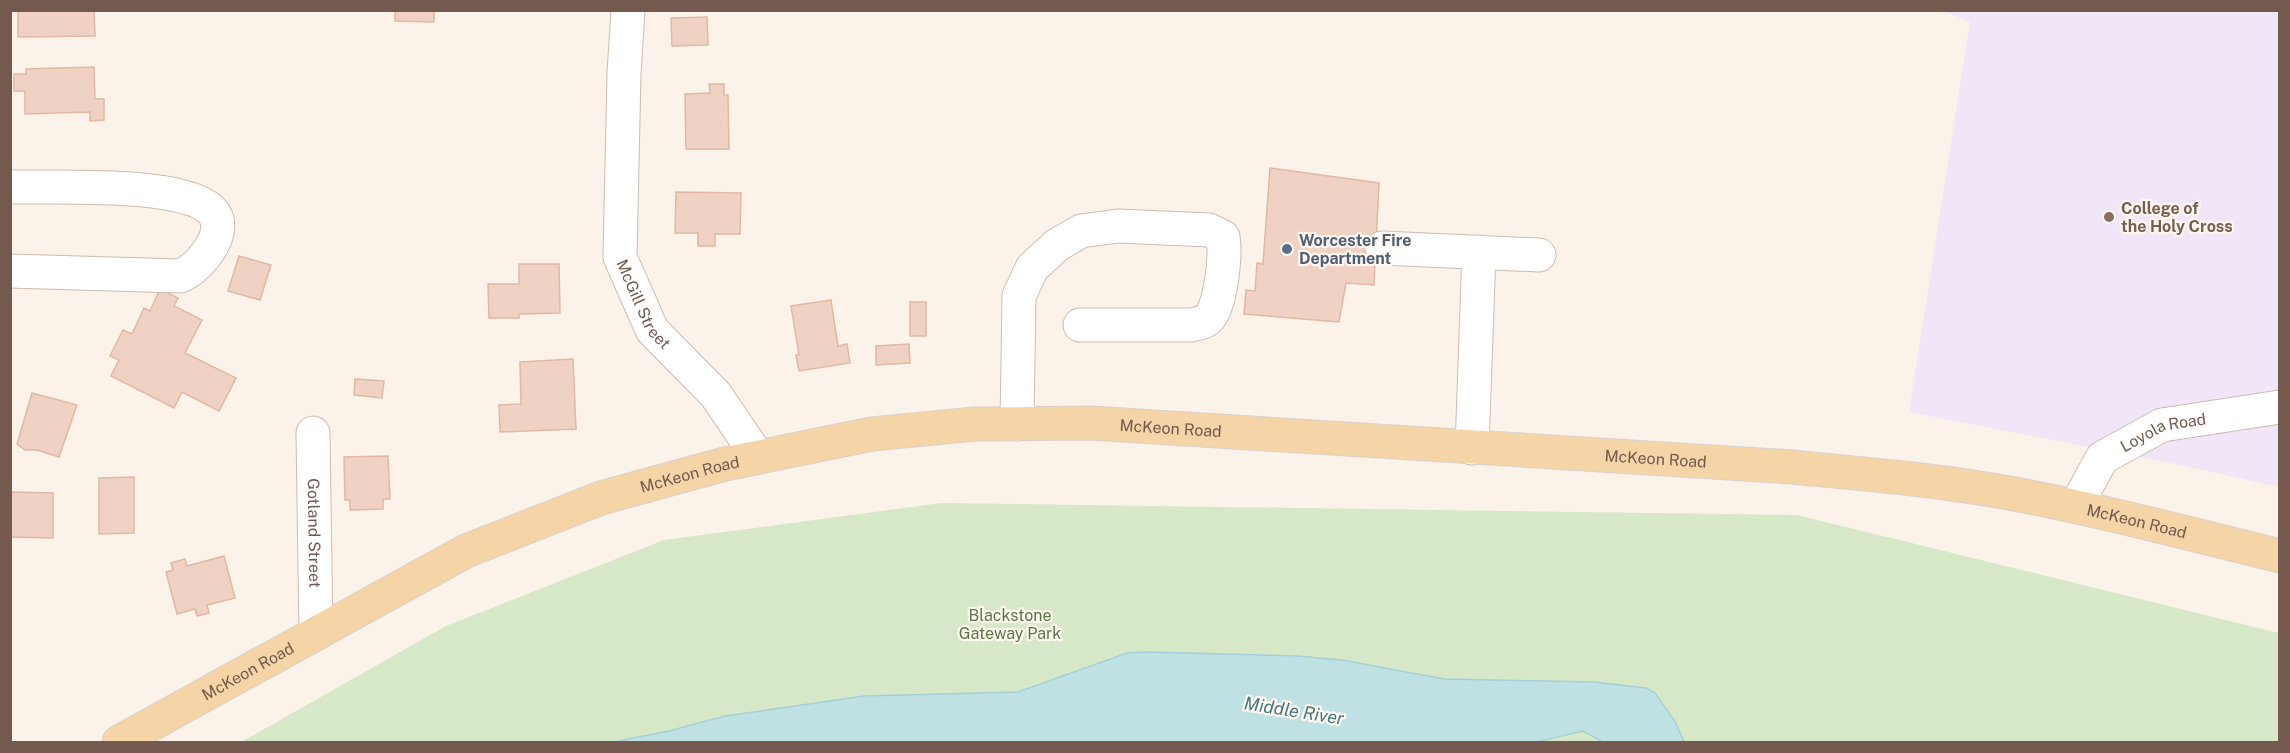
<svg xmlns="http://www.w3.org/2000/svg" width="2290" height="753" viewBox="0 0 2290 753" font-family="'Public Sans',sans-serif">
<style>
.education{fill:#f0e6f8}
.green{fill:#d7e8c8}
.water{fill:#bfe1e4;stroke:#a6d0d5;stroke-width:1.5}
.building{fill:#efd2c3;stroke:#e0b8a4;stroke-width:1.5}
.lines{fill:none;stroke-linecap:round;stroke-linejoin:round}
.minor-casing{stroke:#cdbbb0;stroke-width:35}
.major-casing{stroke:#d8d1cd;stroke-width:35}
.minor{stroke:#fff;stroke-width:33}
.major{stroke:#f5d4a7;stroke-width:33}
.education-dot{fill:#8d6e63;stroke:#fef8f0;stroke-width:2}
.service-dot{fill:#5c6f8a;stroke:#fef8f0;stroke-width:2}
.labels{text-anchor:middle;stroke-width:4.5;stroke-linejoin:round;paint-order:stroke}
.education-label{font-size:16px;font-weight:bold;fill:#785e54;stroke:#fef8f0;text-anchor:start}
.service-label{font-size:16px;font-weight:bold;fill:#4e5e75;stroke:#fef8f0;text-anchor:start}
.street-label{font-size:16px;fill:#745a4e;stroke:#fef8f0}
.park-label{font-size:16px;fill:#587947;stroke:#fef8f0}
.water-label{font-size:18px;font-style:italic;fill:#46787f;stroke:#fef8f0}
</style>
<rect width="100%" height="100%" fill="#fbf3e9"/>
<!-- education -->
<path class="education" d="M 1944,11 L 2279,11 L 2279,487 L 2180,465 L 1909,412 L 1970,22 Z"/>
<!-- green -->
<path class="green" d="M 941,503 L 1797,515 L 2279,633 L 2279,742 L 241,742 L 446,626 L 664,540 Z"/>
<!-- water -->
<path class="water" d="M 1148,652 L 1297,656 L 1342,660 L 1444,679 L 1594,682 L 1646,688 L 1655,693 L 1676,723 L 1684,742 L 1603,742 L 1583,731 L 1536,742 L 613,742 L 669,731 L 725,716 L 864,696 L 1018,692 L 1127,653 Z"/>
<!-- building -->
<path class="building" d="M 18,10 L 94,10 L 95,36 L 18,37 Z
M 395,10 L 434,10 L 434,22 L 395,21 Z
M 707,17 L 708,45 L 672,46 L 671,18 Z
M 94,67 L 95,99 L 104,99 L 104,120 L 90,121 L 90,112 L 25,114 L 25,91 L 14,91 L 14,74 L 26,74 L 26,69 Z
M 709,84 L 724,84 L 724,95 L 728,95 L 729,149 L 686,149 L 685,94 L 710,93 Z
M 1270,168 L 1379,183 L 1374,285 L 1346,283 L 1339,322 L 1244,314 L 1246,290 L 1255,291 L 1257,263 L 1263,264 Z
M 676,192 L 741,193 L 740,234 L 715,234 L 715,246 L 698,246 L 698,233 L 675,233 Z
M 239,256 L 271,265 L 260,300 L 228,291 Z
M 519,264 L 559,264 L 560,313 L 519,314 L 519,318 L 489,318 L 488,284 L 519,284 Z
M 160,289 L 178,298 L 174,306 L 202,320 L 185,353 L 236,378 L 219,411 L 182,392 L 174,408 L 111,376 L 119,360 L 110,356 L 123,330 L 132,334 L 144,308 L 150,311 Z
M 831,300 L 838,346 L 847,344 L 850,363 L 799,371 L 796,355 L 799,355 L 791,306 Z
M 910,302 L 926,302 L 926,336 L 910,336 Z
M 909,344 L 910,363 L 876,365 L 876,346 Z
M 573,359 L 576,429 L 500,432 L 499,405 L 521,404 L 520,362 Z
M 355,379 L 384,381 L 382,398 L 354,395 Z
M 32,393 L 77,405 L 59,457 L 37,450 L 25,450 L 17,444 Z
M 388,456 L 390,499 L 383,499 L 383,509 L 350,510 L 350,500 L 345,500 L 344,457 Z
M 134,477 L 134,533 L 99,534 L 99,478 Z
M 10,492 L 53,493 L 53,538 L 10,537 Z
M 224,556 L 235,598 L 207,605 L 209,613 L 197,616 L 195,609 L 177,614 L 166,572 L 173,570 L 171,563 L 185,559 L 187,566 Z"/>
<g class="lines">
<!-- minor casing -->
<g class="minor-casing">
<g id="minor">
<path id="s1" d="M 628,10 L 624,73 L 620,257 L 652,330 L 716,395 L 758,457"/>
<path d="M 10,187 C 54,188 184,181 212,211 C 231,231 199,269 180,276 L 10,271"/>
<path d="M 1382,248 L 1539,255"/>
<path d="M 1017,424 L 1019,296 L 1032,268 L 1057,245 L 1081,231 L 1118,226 L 1209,230 L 1223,237 C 1226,254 1221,308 1208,319 C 1204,323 1196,324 1191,325 L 1080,325"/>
<path id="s2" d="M 313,433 L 316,633"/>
<path d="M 1472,448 L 1479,252"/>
<path id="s3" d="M 2076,506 L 2102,458 L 2162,425 L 2280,407"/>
</g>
</g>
<!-- major casing -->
<g class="major-casing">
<g id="major">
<path id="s4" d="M 119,742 L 466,551 L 601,498 L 725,464 L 872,434 L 975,424 L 1091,423 L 1792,467 C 1865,474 1937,480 2009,493 C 2100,510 2190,534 2280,556"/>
</g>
</g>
<!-- minor -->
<use href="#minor" class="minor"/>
<!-- major -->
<use href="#major" class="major"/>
</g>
<!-- markers -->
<circle class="education-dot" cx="2109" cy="217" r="6"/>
<circle class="service-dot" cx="1287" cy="249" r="6"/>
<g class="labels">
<!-- education labels -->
<g class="education-label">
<text x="2121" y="214">College of<tspan x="2121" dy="18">the Holy Cross</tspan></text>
</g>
<!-- service labels -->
<g class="service-label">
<text x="1299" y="246">Worcester Fire<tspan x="1299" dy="18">Department</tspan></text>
</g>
<!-- street labels -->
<g class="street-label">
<text dy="6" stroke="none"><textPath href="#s1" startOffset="300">McGill Street</textPath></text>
<text dy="6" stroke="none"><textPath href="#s4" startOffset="1119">McKeon Road</textPath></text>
<text dy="6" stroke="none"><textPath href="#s3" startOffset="122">Loyola Road</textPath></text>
<text dy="6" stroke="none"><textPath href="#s4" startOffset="1605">McKeon Road</textPath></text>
<text dy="6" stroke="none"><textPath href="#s4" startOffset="633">McKeon Road</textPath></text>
<text dy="6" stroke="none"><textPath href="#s4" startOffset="2091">McKeon Road</textPath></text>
<text dy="6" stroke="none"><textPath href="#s2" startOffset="100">Gotland Street</textPath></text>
<text dy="6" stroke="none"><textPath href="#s4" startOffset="147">McKeon Road</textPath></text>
</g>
<!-- park labels -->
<g class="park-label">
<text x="1010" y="621">Blackstone<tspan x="1010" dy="18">Gateway Park</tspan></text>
</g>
<!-- water labels -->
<g class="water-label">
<text transform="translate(1294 711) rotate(9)" y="6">Middle River</text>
</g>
</g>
<!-- border -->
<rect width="2290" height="753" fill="none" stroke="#745a4e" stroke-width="24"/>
</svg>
